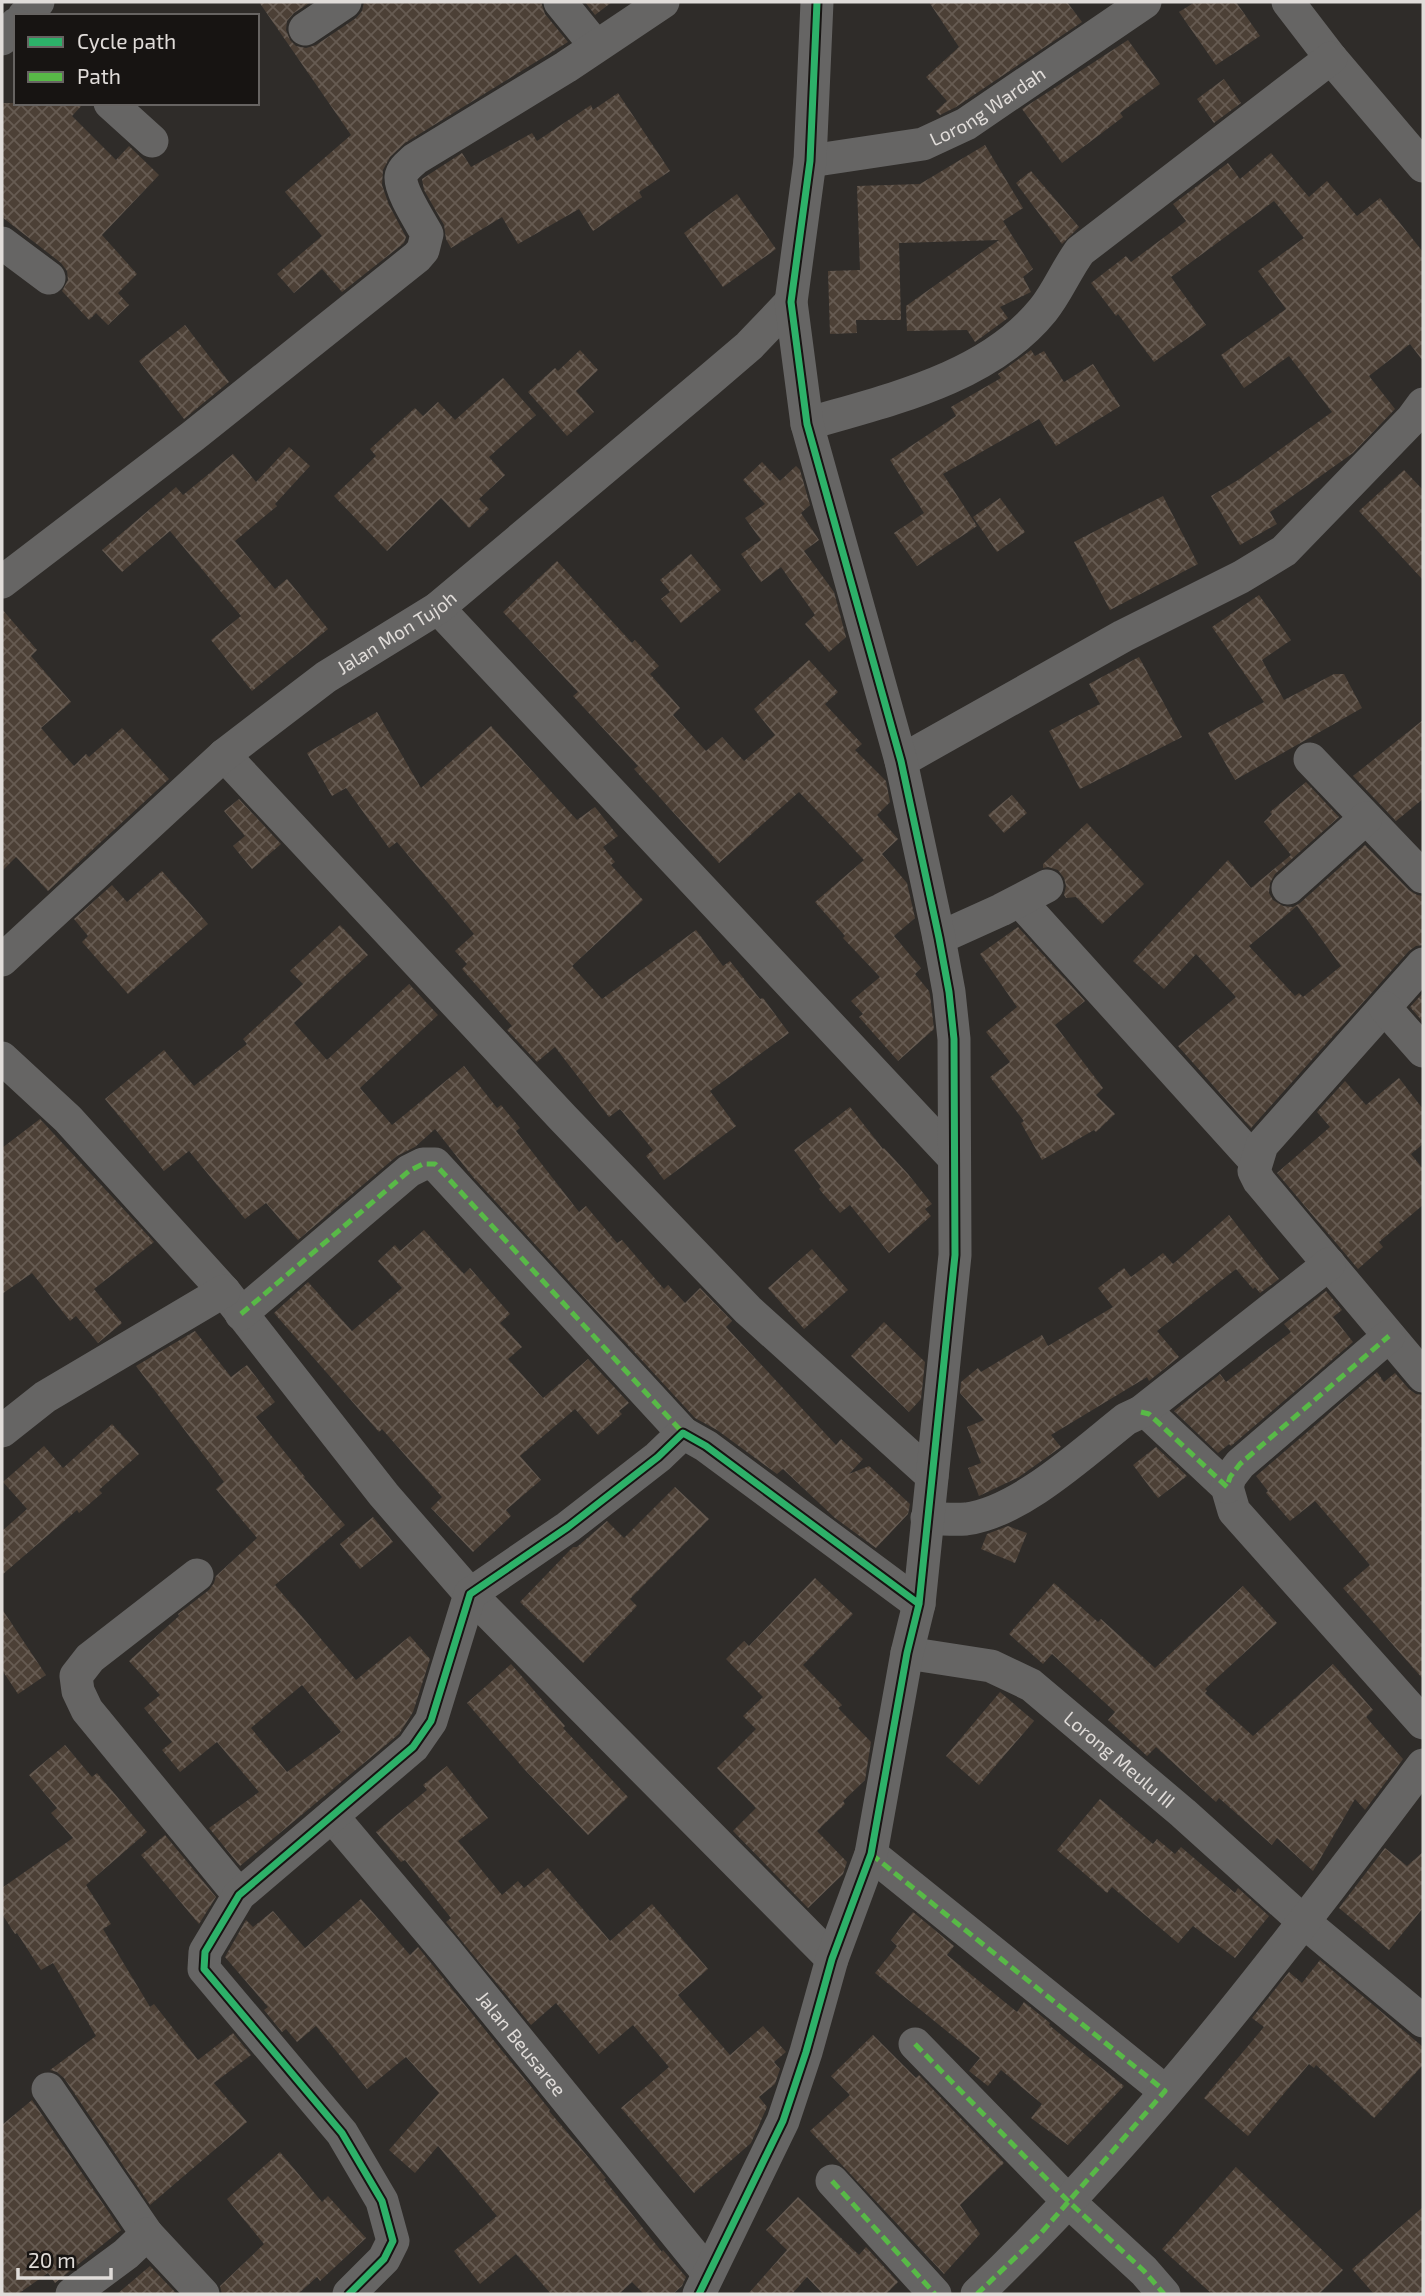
<svg xmlns="http://www.w3.org/2000/svg" width="1425" height="2296" viewBox="0 0 1425 2296" font-family="'Exo 2',sans-serif">
<style>
.building{fill:url(#building-cross-hatch);fill-rule:evenodd}
.lines{fill:none;stroke-linecap:round;stroke-linejoin:round}
.street{stroke:#666564;stroke-width:33}
.quiet{stroke:#58b947;stroke-width:5;stroke-dasharray:10 5;stroke-linecap:butt}
.cycleway-casing{stroke:#171412;stroke-width:11}
.cycleway{stroke:#2db169;stroke-width:7}
.labels{text-anchor:middle;stroke-width:6;stroke-linejoin:round;paint-order:stroke}
.street-label{font-size:19px;fill:#e0dcd9;stroke:#171412}
</style>
<defs>
<pattern id="building-cross-hatch" width="8" height="8" patternUnits="userSpaceOnUse" patternTransform="scale(1.75)"><rect width="8" height="8" fill="#4c4036"/><path d="M0 0l8 8M0 8l8-8" fill="none" stroke="#665b52"/></pattern>
</defs>
<rect width="100%" height="100%" fill="#2f2c29"/>
<!-- building -->
<path class="building" d="M 259,2 L 311,2 L 294,13 L 287,21 L 286,30 L 290,40 L 296,46 L 306,48 L 316,45 L 356,18 L 362,11 L 364,2 L 541,2 L 545,14 L 568,42 L 405,143 L 390,157 L 383,170 L 382,185 L 389,205 L 406,237 L 404,243 L 342,292 L 322,269 L 294,293 L 277,274 L 322,236 L 285,192 L 351,135 Z
M 585,2 L 612,2 L 595,15 Z
M 929,2 L 1067,2 L 1082,22 L 956,107 L 940,115 L 936,111 L 947,101 L 926,77 L 959,47 Z
M 1195,2 L 1236,2 L 1260,36 L 1216,65 L 1179,12 Z
M 1128,40 L 1160,84 L 1120,113 L 1123,117 L 1062,163 L 1022,109 Z
M 1224,79 L 1241,103 L 1214,123 L 1197,99 Z
M 618,93 L 670,171 L 639,192 L 642,197 L 593,231 L 579,209 L 518,244 L 502,217 L 451,248 L 446,239 L 444,225 L 424,190 L 422,179 L 462,153 L 471,167 L 532,133 L 537,141 L 591,105 L 593,110 Z
M 2,103 L 84,103 L 72,116 L 116,160 L 129,146 L 159,175 L 102,235 L 137,274 L 118,293 L 129,305 L 108,325 L 96,313 L 89,320 L 62,291 L 68,280 L 67,271 L 61,263 L 2,217 Z
M 985,145 L 1023,208 L 1003,221 L 1033,269 L 1023,277 L 1031,292 L 1000,307 L 1008,318 L 975,342 L 967,330 L 907,331 L 906,306 L 999,240 L 899,243 L 901,320 L 856,320 L 857,333 L 830,334 L 828,271 L 860,270 L 857,186 L 920,184 Z
M 1271,153 L 1309,197 L 1327,181 L 1357,216 L 1380,198 L 1423,252 L 1423,361 L 1410,344 L 1369,376 L 1395,409 L 1353,453 L 1270,512 L 1277,524 L 1240,545 L 1211,496 L 1238,480 L 1332,412 L 1289,356 L 1244,388 L 1221,355 L 1286,309 L 1258,271 L 1304,238 L 1274,201 L 1171,277 L 1206,325 L 1154,362 L 1118,314 L 1116,316 L 1091,283 L 1126,256 L 1131,262 L 1186,221 L 1173,204 L 1228,163 L 1240,179 Z
M 1031,171 L 1079,227 L 1062,244 L 1016,183 Z
M 737,194 L 776,249 L 723,287 L 684,233 Z
M 185,325 L 229,382 L 184,419 L 139,361 Z
M 580,350 L 598,370 L 576,391 L 594,412 L 567,436 L 528,392 L 555,368 L 558,371 Z
M 1031,350 L 1035,356 L 1044,351 L 1064,382 L 1093,364 L 1120,406 L 1056,446 L 1039,419 L 943,474 L 977,526 L 917,566 L 894,533 L 924,513 L 890,460 L 956,416 L 951,407 L 1001,378 L 998,374 Z
M 503,378 L 536,415 L 489,457 L 505,475 L 479,499 L 489,509 L 469,528 L 441,498 L 387,551 L 334,496 L 376,456 L 370,449 L 415,408 L 423,416 L 438,402 L 455,420 Z
M 289,447 L 310,466 L 275,504 L 277,506 L 235,541 L 275,589 L 287,579 L 328,629 L 252,691 L 211,640 L 241,616 L 170,531 L 122,572 L 102,550 L 176,487 L 183,495 L 233,454 L 256,482 Z
M 762,462 L 780,481 L 796,466 L 800,470 L 810,505 L 801,513 L 819,540 L 804,551 L 834,592 L 846,637 L 829,652 L 805,624 L 815,615 L 781,567 L 761,582 L 741,554 L 761,540 L 745,518 L 765,504 L 743,480 Z
M 1404,470 L 1423,490 L 1423,580 L 1359,511 Z
M 1163,496 L 1198,564 L 1110,610 L 1074,542 Z
M 1000,498 L 1025,532 L 997,552 L 973,517 Z
M 691,554 L 721,590 L 681,623 L 661,599 L 670,592 L 660,580 Z
M 557,561 L 632,643 L 635,640 L 659,666 L 650,674 L 680,708 L 673,715 L 706,751 L 722,737 L 744,761 L 775,735 L 754,709 L 809,660 L 838,692 L 825,704 L 862,744 L 855,750 L 886,781 L 890,802 L 877,815 L 898,839 L 882,854 L 907,883 L 915,918 L 894,936 L 921,968 L 915,974 L 929,991 L 930,995 L 934,1029 L 898,1061 L 859,1017 L 863,1014 L 851,1001 L 880,977 L 843,938 L 845,936 L 815,902 L 864,860 L 799,792 L 719,863 L 634,769 L 638,766 L 573,696 L 578,692 L 503,612 Z
M 1259,595 L 1291,640 L 1262,660 L 1284,700 L 1334,674 L 1344,674 L 1362,708 L 1235,780 L 1208,733 L 1264,702 L 1212,627 Z
M 2,609 L 37,650 L 31,656 L 71,702 L 41,728 L 74,766 L 86,754 L 89,757 L 122,728 L 169,779 L 48,891 L 16,857 L 2,871 Z
M 1139,657 L 1182,737 L 1080,789 L 1049,731 L 1100,704 L 1089,684 Z
M 377,712 L 421,788 L 491,726 L 577,820 L 595,807 L 618,836 L 603,847 L 615,862 L 611,865 L 643,900 L 572,966 L 602,999 L 696,930 L 723,966 L 730,961 L 760,999 L 763,998 L 789,1033 L 710,1091 L 736,1126 L 664,1180 L 646,1156 L 653,1150 L 620,1109 L 609,1117 L 555,1047 L 537,1062 L 507,1030 L 512,1026 L 462,969 L 467,964 L 455,951 L 474,934 L 397,842 L 389,848 L 346,788 L 332,796 L 307,753 Z
M 1423,720 L 1423,799 L 1396,821 L 1353,776 Z
M 1306,782 L 1339,817 L 1275,874 L 1270,883 L 1269,893 L 1273,900 L 1283,906 L 1293,907 L 1300,903 L 1365,845 L 1409,890 L 1417,895 L 1423,896 L 1423,945 L 1416,946 L 1409,951 L 1251,1128 L 1178,1046 L 1236,997 L 1196,954 L 1164,989 L 1133,961 L 1228,860 L 1251,888 L 1291,855 L 1264,822 L 1272,814 L 1270,812 ZM 1297,906 L 1341,966 L 1303,997 L 1299,993 L 1295,996 L 1249,946 Z
M 1012,795 L 1027,813 L 1004,833 L 988,815 Z
M 239,799 L 281,844 L 252,869 L 233,846 L 245,836 L 224,811 Z
M 1087,823 L 1144,884 L 1102,924 L 1076,897 L 1066,898 L 1064,895 L 1066,886 L 1064,878 L 1058,870 L 1048,867 L 1043,868 L 1043,864 Z
M 162,871 L 208,924 L 128,994 L 82,942 L 88,936 L 74,919 L 112,885 L 127,902 Z
M 340,925 L 368,955 L 294,1023 L 327,1060 L 409,984 L 438,1015 L 360,1088 L 392,1125 L 464,1066 L 497,1108 L 501,1105 L 520,1128 L 516,1131 L 579,1212 L 586,1206 L 617,1243 L 622,1240 L 664,1289 L 668,1285 L 685,1303 L 700,1288 L 732,1321 L 726,1327 L 836,1445 L 841,1439 L 863,1459 L 849,1474 L 869,1466 L 910,1504 L 908,1514 L 876,1548 L 835,1518 L 783,1469 L 777,1474 L 717,1430 L 695,1418 L 473,1177 L 435,1129 L 415,1147 L 397,1156 L 298,1240 L 266,1203 L 245,1219 L 189,1151 L 164,1171 L 105,1099 L 164,1050 L 194,1086 L 247,1044 L 243,1039 L 303,984 L 290,971 Z
M 1018,927 L 1085,1001 L 1055,1025 L 1103,1088 L 1096,1095 L 1115,1114 L 1096,1132 L 1094,1130 L 1042,1160 L 1021,1123 L 1024,1121 L 990,1077 L 1010,1062 L 986,1032 L 1017,1007 L 980,954 Z
M 1423,993 L 1423,1022 L 1410,1007 Z
M 1399,1078 L 1423,1109 L 1423,1144 L 1411,1154 L 1423,1169 L 1423,1205 L 1379,1242 L 1383,1247 L 1358,1269 L 1277,1173 L 1330,1127 L 1317,1112 L 1345,1081 L 1366,1105 Z
M 850,1107 L 883,1149 L 884,1148 L 908,1174 L 932,1204 L 925,1209 L 931,1216 L 889,1253 L 850,1205 L 840,1213 L 819,1189 L 821,1187 L 794,1150 Z
M 40,1119 L 154,1242 L 94,1289 L 122,1323 L 98,1343 L 76,1316 L 70,1321 L 32,1273 L 2,1294 L 2,1148 Z
M 1229,1215 L 1279,1279 L 1260,1293 L 1255,1287 L 1253,1289 L 1236,1269 L 1157,1331 L 1179,1357 L 1149,1381 L 1147,1377 L 1051,1435 L 1061,1447 L 1019,1477 L 979,1496 L 968,1468 L 981,1463 L 967,1427 L 984,1420 L 960,1393 L 961,1382 L 978,1368 L 981,1372 L 1042,1335 L 1048,1346 L 1113,1307 L 1098,1288 L 1124,1268 L 1131,1277 L 1163,1253 L 1173,1264 Z
M 424,1230 L 464,1274 L 470,1268 L 510,1314 L 500,1323 L 522,1347 L 508,1359 L 543,1398 L 588,1359 L 629,1403 L 619,1411 L 622,1414 L 598,1435 L 575,1409 L 520,1456 L 541,1480 L 506,1510 L 511,1516 L 473,1552 L 431,1508 L 442,1497 L 382,1429 L 379,1432 L 274,1313 L 308,1282 L 352,1331 L 402,1288 L 378,1261 L 395,1245 L 400,1251 Z
M 812,1249 L 848,1290 L 804,1329 L 768,1288 Z
M 1326,1291 L 1342,1310 L 1333,1317 L 1353,1342 L 1231,1446 L 1229,1444 L 1218,1453 L 1174,1411 L 1220,1374 L 1226,1382 L 1291,1332 L 1284,1324 Z
M 884,1322 L 925,1362 L 921,1399 L 909,1412 L 851,1356 Z
M 195,1331 L 231,1377 L 247,1365 L 275,1402 L 256,1417 L 305,1477 L 304,1478 L 345,1525 L 275,1585 L 356,1680 L 410,1636 L 430,1659 L 413,1712 L 399,1734 L 240,1866 L 209,1828 L 259,1792 L 217,1742 L 180,1772 L 162,1750 L 172,1742 L 144,1708 L 160,1695 L 129,1661 L 179,1616 L 178,1614 L 209,1590 L 214,1583 L 216,1576 L 257,1538 L 216,1489 L 224,1482 L 136,1366 ZM 302,1685 L 341,1732 L 287,1772 L 251,1728 Z
M 1377,1372 L 1384,1382 L 1395,1373 L 1409,1389 L 1416,1394 L 1423,1395 L 1423,1679 L 1343,1588 L 1370,1565 L 1315,1501 L 1290,1521 L 1266,1493 L 1268,1491 L 1256,1476 Z
M 112,1424 L 139,1454 L 99,1490 L 102,1493 L 79,1513 L 77,1510 L 2,1575 L 2,1531 L 27,1509 L 3,1482 L 44,1446 L 63,1468 Z
M 1156,1447 L 1187,1476 L 1158,1498 L 1133,1465 Z
M 675,1487 L 709,1519 L 630,1599 L 637,1606 L 583,1663 L 520,1602 L 573,1547 L 577,1547 L 607,1521 L 624,1538 Z
M 373,1517 L 393,1542 L 360,1569 L 340,1544 Z
M 1008,1526 L 1027,1533 L 1015,1563 L 981,1549 L 987,1534 Z
M 815,1578 L 853,1614 L 803,1665 L 842,1705 L 838,1708 L 871,1742 L 865,1780 L 843,1801 L 845,1804 L 817,1831 L 847,1862 L 843,1874 L 808,1908 L 733,1831 L 756,1808 L 717,1768 L 756,1729 L 743,1716 L 763,1697 L 726,1659 L 744,1641 L 749,1646 Z
M 1054,1583 L 1098,1622 L 1101,1619 L 1155,1668 L 1243,1586 L 1277,1623 L 1205,1689 L 1207,1691 L 1205,1693 L 1253,1736 L 1333,1664 L 1373,1710 L 1366,1717 L 1403,1759 L 1365,1810 L 1355,1799 L 1313,1871 L 1277,1838 L 1272,1845 L 1219,1798 L 1216,1802 L 1156,1747 L 1147,1756 L 1108,1720 L 1115,1712 L 1052,1654 L 1043,1664 L 1009,1634 Z
M 2,1609 L 46,1675 L 18,1694 L 2,1670 Z
M 511,1664 L 565,1726 L 563,1728 L 628,1797 L 588,1835 L 525,1770 L 467,1703 Z
M 1000,1692 L 1034,1721 L 979,1785 L 946,1756 Z
M 65,1745 L 92,1777 L 97,1773 L 147,1832 L 86,1885 L 111,1924 L 103,1929 L 150,2007 L 154,2004 L 198,2060 L 233,2033 L 251,2055 L 214,2083 L 247,2122 L 150,2205 L 64,2078 L 57,2072 L 50,2070 L 96,2036 L 53,1963 L 41,1970 L 17,1933 L 15,1934 L 2,1914 L 2,1888 L 73,1838 L 51,1813 L 57,1808 L 29,1775 Z
M 447,1766 L 488,1818 L 458,1841 L 502,1895 L 518,1881 L 524,1888 L 548,1868 L 610,1941 L 652,1904 L 708,1969 L 678,1995 L 730,2055 L 763,2026 L 786,2052 L 774,2062 L 780,2069 L 775,2084 L 759,2097 L 767,2107 L 751,2143 L 694,2193 L 621,2108 L 669,2067 L 633,2025 L 599,2054 L 556,2003 L 531,2025 L 446,1922 L 451,1918 L 405,1860 L 401,1862 L 376,1832 L 427,1790 L 423,1785 Z
M 1100,1799 L 1153,1844 L 1157,1839 L 1175,1854 L 1181,1847 L 1235,1893 L 1238,1888 L 1269,1916 L 1235,1958 L 1193,1926 L 1178,1943 L 1112,1887 L 1107,1893 L 1057,1850 Z
M 165,1835 L 216,1897 L 199,1924 L 141,1855 Z
M 1385,1848 L 1407,1866 L 1423,1852 L 1423,1908 L 1389,1950 L 1339,1908 Z
M 361,1899 L 410,1955 L 418,1947 L 550,2110 L 549,2111 L 606,2178 L 604,2179 L 662,2252 L 663,2250 L 686,2277 L 682,2286 L 673,2294 L 644,2294 L 632,2282 L 619,2294 L 551,2294 L 516,2254 L 480,2284 L 454,2251 L 497,2216 L 438,2146 L 415,2173 L 389,2150 L 439,2093 L 406,2057 L 367,2089 L 316,2026 L 297,2042 L 286,2029 L 282,2032 L 264,2010 L 268,2007 L 225,1957 L 246,1920 L 253,1927 L 273,1911 L 305,1948 Z
M 913,1912 L 954,1946 L 947,1955 L 1017,2012 L 1024,2002 L 1050,2023 L 1049,2025 L 1124,2086 L 1068,2145 L 1031,2118 L 1042,2104 L 1001,2070 L 988,2086 L 969,2071 L 980,2058 L 875,1973 L 897,1946 L 891,1940 Z
M 1320,1960 L 1423,2047 L 1423,2065 L 1374,2118 L 1316,2065 L 1314,2068 L 1309,2064 L 1248,2136 L 1204,2098 L 1264,2027 L 1252,2018 L 1289,1972 L 1302,1983 Z
M 873,2035 L 916,2078 L 919,2075 L 1004,2163 L 960,2205 L 980,2234 L 944,2274 L 810,2131 L 850,2095 L 831,2076 Z
M 32,2100 L 121,2230 L 55,2283 L 48,2273 L 18,2294 L 2,2294 L 2,2125 Z
M 280,2152 L 322,2202 L 328,2196 L 366,2238 L 320,2281 L 317,2277 L 298,2294 L 222,2294 L 220,2286 L 264,2244 L 227,2199 Z
M 1236,2167 L 1343,2270 L 1319,2294 L 1212,2294 L 1162,2249 Z
M 798,2197 L 859,2255 L 866,2247 L 898,2282 L 886,2294 L 823,2294 L 807,2277 L 792,2294 L 748,2294 L 787,2250 L 766,2230 Z
M 1423,2207 L 1423,2294 L 1374,2294 L 1352,2269 Z
M 150,2266 L 177,2294 L 117,2294 Z"/>
<g class="lines">
<!-- street -->
<g class="street">
<path d="M 560,2 L 595,45"/>
<path d="M 1288,2 L 1331,58 L 1423,166"/>
<path d="M 24,16 L 38,2"/>
<path d="M 305,29 L 345,2"/>
<path d="M 2,39 L 16,24"/>
<path d="M 110,103 L 152,141"/>
<path id="s1" d="M 810,161 L 923,144 L 966,124 L 1145,2"/>
<path d="M 2,243 L 49,278"/>
<path d="M 807,424 C 888,400 987,379 1043,310 C 1057,293 1066,270 1080,251 L 1331,58"/>
<path d="M 2,582 L 193,436 L 417,257 L 423,250 L 427,234 C 420,221 400,191 401,177 C 402,169 410,164 415,159 L 566,67 L 663,2"/>
<path d="M 438,608 L 954,1158"/>
<path d="M 224,755 L 563,1118 L 748,1310 L 932,1476"/>
<path d="M 1310,759 L 1423,877"/>
<path d="M 901,761 L 1123,636 L 1241,577 L 1284,551 L 1412,419 L 1423,404"/>
<path d="M 1288,888 L 1366,818"/>
<path d="M 1020,901 L 1256,1162"/>
<path d="M 939,938 L 1001,910 L 1047,886"/>
<path id="s2" d="M 2,960 L 224,755 L 326,677 L 438,608 L 708,381 L 749,346 L 791,302"/>
<path d="M 1423,964 L 1262,1145 L 1254,1171 L 1259,1181 L 1423,1376"/>
<path d="M 1385,1008 L 1423,1051"/>
<path d="M 2,1058 L 68,1119 L 224,1291 L 384,1495 L 470,1594 L 832,1959"/>
<path d="M 241,1314 L 409,1171 L 423,1164 L 435,1164 L 683,1433"/>
<path d="M 1141,1412 L 1149,1414 L 1227,1487 L 1234,1511 L 1423,1723"/>
<path d="M 2,1431 L 45,1397 L 224,1291"/>
<path d="M 1227,1487 L 1230,1477 L 1240,1464 L 1389,1336"/>
<path d="M 927,1518 C 940,1519 953,1520 966,1519 C 1020,1512 1083,1453 1126,1419 L 1141,1412 L 1329,1264"/>
<path d="M 197,1575 L 90,1658 L 76,1676 L 78,1691 L 87,1710 L 239,1895"/>
<path id="s3" d="M 907,1653 L 991,1666 L 1031,1685 L 1183,1813 L 1304,1922 L 1423,2021"/>
<path id="s4" d="M 332,1816 L 446,1951 L 708,2273"/>
<path d="M 871,1854 L 1165,2091"/>
<path d="M 915,2044 L 1069,2202 L 1144,2271 L 1164,2294"/>
<path d="M 48,2089 L 147,2234"/>
<path d="M 832,2181 L 935,2294"/>
<path d="M 72,2294 L 126,2254 L 147,2234 L 203,2294"/>
<path d="M 349,2294 L 384,2259 L 393,2241 L 382,2201 L 342,2133 L 204,1969 L 205,1952 L 239,1895 L 413,1747 L 431,1721 L 470,1594 L 568,1527 L 658,1457 L 683,1433 L 706,1446 L 919,1604"/>
<path d="M 699,2294 L 783,2121 L 806,2052 L 832,1959 L 871,1854 L 907,1653 L 919,1604 L 955,1255 L 954,1039 L 949,992 L 939,938 L 901,761 L 807,424 L 791,302 L 810,161 L 817,2"/>
<path d="M 977,2294 C 1144,2134 1285,1949 1423,1765"/>
</g>
<!-- quiet -->
<path class="quiet" d="M 241,1314 L 409,1171 L 423,1164 L 435,1164 L 683,1433
M 1141,1412 L 1149,1414 L 1227,1487 L 1230,1477 L 1240,1464 L 1389,1336
M 871,1854 L 1165,2091 L 1041,2233 L 977,2294
M 915,2044 L 1069,2202 L 1144,2271 L 1164,2294
M 832,2181 L 935,2294"/>
<!-- cycleway casing -->
<g class="cycleway-casing">
<path id="cycleway" d="M 349,2294 L 384,2259 L 393,2241 L 382,2201 L 342,2133 L 204,1969 L 205,1952 L 239,1895 L 413,1747 L 431,1721 L 470,1594 L 568,1527 L 658,1457 L 683,1433 L 706,1446 L 919,1604
M 699,2294 L 783,2121 L 806,2052 L 832,1959 L 871,1854 L 907,1653 L 919,1604 L 955,1255 L 954,1039 L 949,992 L 939,938 L 901,761 L 807,424 L 791,302 L 810,161 L 817,2"/>
</g>
<!-- cycleway -->
<use href="#cycleway" class="cycleway"/>
</g>
<g class="labels">
<!-- street labels -->
<g class="street-label">
<text dy="7" stroke="none"><textPath href="#s1" startOffset="189">Lorong Wardah</textPath></text>
<text dy="7" stroke="none"><textPath href="#s2" startOffset="514">Jalan Mon Tujoh</textPath></text>
<text dy="7" stroke="none"><textPath href="#s3" startOffset="245">Lorong Meulu III</textPath></text>
<text dy="7" stroke="none"><textPath href="#s4" startOffset="296">Jalan Beusaree</textPath></text>
</g>
</g>
<!-- border -->
<rect width="1425" height="2296" fill="none" stroke="#e0dcd9" stroke-width="7"/>
<!-- legend -->
<rect x="14" y="14" width="245" height="91" fill="#171412" stroke="#676462" stroke-width="2"/>
<rect x="28" y="37" width="35" height="10" fill="#2db169" stroke="#676462" stroke-width="2"/>
<text x="77" y="49" font-size="21" fill="#e0dcd9">Cycle path</text>
<rect x="28" y="72" width="35" height="10" fill="#58b947" stroke="#676462" stroke-width="2"/>
<text x="77" y="84" font-size="21" fill="#e0dcd9">Path</text>
<!-- scale -->
<path d="M18 2268v10h93v-10" fill="none" stroke="#e0dcd9" stroke-width="3.5"/>
<text x="28" y="2268" font-size="21" fill="#e0dcd9" stroke="#171412" stroke-width="5" paint-order="stroke">20 m</text>
</svg>
